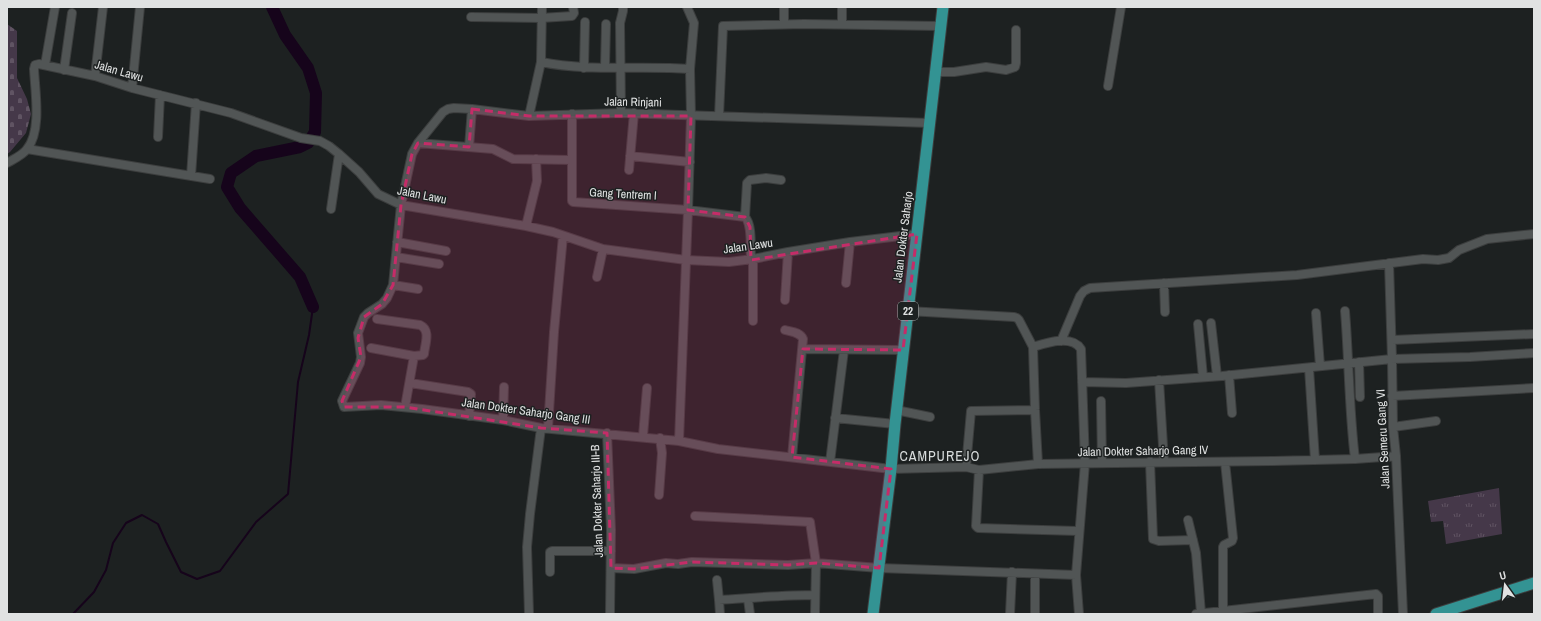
<svg xmlns="http://www.w3.org/2000/svg" width="1541" height="621" viewBox="0 0 1541 621" font-family="'Archivo Narrow',sans-serif">
<style>
.grass{fill:url(#grass-tufts)}
.cemetery{fill:url(#cemetery-stones)}
.lines{fill:none;stroke-linecap:round;stroke-linejoin:round}
.stream{stroke:#16041b;stroke-width:2}
.river{stroke:#16041b;stroke-width:12}
.minor-casing{stroke:#3c3e3e;stroke-width:10}
.highway-casing{stroke:#3c3e3e;stroke-width:13}
.minor{stroke:#515555;stroke-width:8}
.highway{stroke:#339393;stroke-width:11}
.marked{fill:#c52c68;fill-opacity:0.2;stroke:#c52c68;stroke-width:3;stroke-dasharray:8 5;stroke-linejoin:round}
.labels{text-anchor:middle;stroke-width:3;stroke-linejoin:round;paint-order:stroke}
.shield{fill:#1d2121;stroke:#a6a8a8;stroke-width:1}
.shield-label{font-size:11px;font-weight:bold;fill:#e0e2e2}
.street-label{font-size:12px;fill:#e0e2e2;stroke:#1d2121}
.quarter-label{font-size:14px;letter-spacing:1px;fill:#d7dbdb;stroke:#1d2121}
</style>
<defs>
<pattern id="grass-tufts" width="24" height="20" patternUnits="userSpaceOnUse"><rect width="24" height="20" fill="#453849"/><path d="M3 7l-1-3M5 7V3M7 7l1-3M15 17l-1-3M17 17v-4M19 17l1-3" fill="none" stroke="#605463"/></pattern>
<pattern id="cemetery-stones" width="16" height="16" patternUnits="userSpaceOnUse"><rect width="16" height="16" fill="#453849"/><path d="M2 7V4a2 2 0 0 1 4 0v3zM10 15v-3a2 2 0 0 1 4 0v3z" fill="#605463"/></pattern>
</defs>
<rect width="100%" height="100%" fill="#1d2121"/>
<!-- grass -->
<path class="grass" d="M 1499,488 L 1502,534 L 1446,544 L 1443,521 L 1431,522 L 1428,501 Z"/>
<!-- cemetery -->
<path class="cemetery" d="M 7,24 L 17,31 L 17,78 L 27,99 L 31,114 L 26,133 L 10,152 L 7,154 Z"/>
<g class="lines">
<!-- stream -->
<path class="stream" d="M 73,614 L 94,592 L 106,570 L 113,543 L 126,523 L 142,515 L 158,524 L 166,542 L 181,572 L 197,579 L 220,571 L 256,522 L 288,494 L 298,382 L 309,335 L 313,307"/>
<!-- river -->
<path class="river" d="M 272,7 L 285,35 L 308,68 L 316,93 L 315,132 L 308,143 L 300,147 L 256,156 L 231,173 L 227,187 L 240,208 L 300,277 L 313,307"/>
<!-- minor casing -->
<g class="minor-casing">
<path id="minor" d="M 687,7 L 694,23 L 690,69
M 842,7 L 842,24
M 471,17 L 541,18 L 572,16 L 574,13 L 573,7
M 784,24 L 784,7
M 541,62 C 590,72 641,65 690,69 L 691,116 L 688,210 L 573,202 L 572,201 L 572,114
M 45,65 L 55,7
M 605,67 L 606,24
M 584,68 L 585,22
M 64,70 L 72,13
M 936,72 L 954,72 L 986,67 L 1006,70 L 1015,67 L 1016,63 L 1016,30
M 95,76 L 103,7
M 1108,86 L 1121,7
M 132,88 L 140,7
M 621,113 L 620,23 L 623,11 L 623,7
M 529,116 L 541,62 L 542,7
M 719,116 L 723,26 L 804,24 L 941,26
M 158,137 L 160,95
M 418,143 L 493,149 L 513,159 L 572,160
M 469,147 L 472,109
M 27,149 L 210,179
M 630,156 L 690,162
M 7,163 C 14,159 23,155 27,149 C 42,131 35,91 34,69 L 35,65 L 39,64 L 95,76 L 132,88 L 231,113 L 301,138 L 320,141 L 329,146 L 339,154 L 359,172 L 378,194 L 401,205 L 526,226 L 553,232 L 603,249 L 686,260 L 729,262 L 753,259 L 788,252 L 850,242 L 917,234
M 629,170 L 634,113
M 191,176 L 196,103
M 331,209 L 339,154
M 745,217 C 753,225 750,249 751,260
M 526,226 L 537,181 L 536,159
M 397,242 L 446,251
M 396,257 L 439,264
M 1389,263 L 1392,359 L 1393,427 L 1396,456 L 1403,614
M 597,277 L 603,249
M 846,283 L 850,242
M 1164,283 L 1165,312
M 393,285 L 387,298 L 382,304 L 368,313 L 364,317 L 358,333 L 361,357 L 360,363 L 342,401 L 344,407 L 381,405 L 422,409 L 503,420 L 541,428 L 679,441 L 718,449 L 891,469 L 966,467 L 979,470 L 1038,464 L 1273,461 L 1355,459 L 1396,456
M 418,289 L 393,285 L 401,205 L 412,154 L 418,143 L 443,112 L 448,109 L 454,108 L 472,109 L 529,116 L 621,113 L 930,123
M 785,300 L 788,252
M 908,311 L 1014,317 L 1017,318 L 1019,320 L 1033,347 L 1035,410 L 1038,464
M 1345,311 C 1349,361 1349,410 1355,459
M 1316,313 L 1320,366
M 753,321 L 753,259
M 1211,323 L 1217,376
M 1198,324 L 1203,377
M 785,330 C 792,332 800,332 803,339 L 792,457
M 1392,340 L 1534,334
M 1061,341 L 1080,296 L 1084,291 L 1090,288 L 1297,275 L 1423,259 L 1438,260 L 1449,258 L 1459,250 L 1487,239 L 1534,234
M 1033,347 C 1046,343 1072,334 1081,349 L 1085,463 L 1076,575 L 1079,614
M 371,348 L 414,356 L 423,355 L 424,354 C 425,344 431,330 420,325 L 377,319
M 803,349 L 903,350
M 1359,362 L 1360,397
M 1309,368 L 1315,460
M 1229,375 L 1232,413
M 1159,380 L 1164,462
M 1082,382 L 1126,383 L 1222,376 L 1392,359 L 1470,357 L 1534,353
M 410,383 L 468,392 L 471,394 L 469,416
M 1392,396 L 1534,388
M 1101,401 L 1102,463
M 405,407 L 414,356
M 896,410 L 930,417
M 835,418 L 895,424
M 503,420 L 504,387
M 1393,427 L 1436,421
M 548,428 L 554,332 L 563,236
M 607,433 L 611,530 L 610,614
M 643,436 L 647,388
M 679,441 L 688,210 L 745,217 L 747,183 L 750,180 L 766,178 L 781,180
M 830,462 L 844,350
M 1150,462 L 1153,539 L 1159,541 L 1193,540
M 966,467 L 971,411 L 1035,410
M 979,470 L 976,526 L 978,528 L 1078,531
M 659,495 L 662,453 L 660,438
M 695,516 L 810,522 L 816,563 L 815,614
M 1188,520 L 1196,553 L 1201,613
M 611,568 L 634,569 L 666,563 L 678,564 L 692,562 L 788,565 L 816,563 L 879,568 L 1076,575
M 550,572 L 550,552 L 552,551 L 611,551
M 1035,574 L 1035,614
M 717,580 L 719,600
M 748,599 L 750,614
M 1223,611 L 1223,547 L 1224,545 L 1232,541 L 1233,538 L 1225,462
M 529,614 L 527,547 L 530,514 L 541,428
M 720,614 L 719,600 C 751,598 783,595 815,595
M 1010,614 L 1012,572
M 1196,614 L 1376,594 L 1378,596 L 1378,614"/>
</g>
<!-- highway casing -->
<g class="highway-casing">
<path id="highway" d="M 873,614 L 891,469 L 895,424 L 943,7
M 1436,614 L 1534,583"/>
</g>
<!-- minor -->
<use href="#minor" class="minor"/>
<!-- highway -->
<use href="#highway" class="highway"/>
</g>
<!-- marked area -->
<path class="marked" d="M 472,109 L 529,116 L 691,116 L 688,210 L 745,217 L 750,227 L 751,260 L 917,234 L 903,350 L 803,349 L 792,457 L 891,469 L 879,568 L 816,563 L 788,565 L 692,562 L 634,569 L 611,568 L 607,433 L 541,428 L 405,407 L 344,407 L 342,401 L 361,357 L 358,338 L 364,317 L 382,304 L 393,285 L 401,205 L 412,154 L 418,143 L 469,147 Z"/>
<g class="labels">
<!-- shield labels -->
<rect class="shield" x="898" y="302" width="20" height="18" rx="3"/>
<g class="shield-label">
<text x="908" y="315">22</text>
</g>
<!-- street labels -->
<g class="street-label">
<text transform="translate(119 71) rotate(16)" y="4">Jalan Lawu</text>
<text transform="translate(633 102) rotate(1)" y="4">Jalan Rinjani</text>
<text transform="translate(623 194) rotate(3)" y="4">Gang Tentrem I</text>
<text transform="translate(422 195) rotate(11)" y="4">Jalan Lawu</text>
<text transform="translate(903 237) rotate(-83)" y="4">Jalan Dokter Saharjo</text>
<text transform="translate(748 246) rotate(-8)" y="4">Jalan Lawu</text>
<text transform="translate(526 411) rotate(8)" y="4">Jalan Dokter Saharjo Gang III</text>
<text transform="translate(1383 439) rotate(-93)" y="4">Jalan Semeru Gang VI</text>
<text transform="translate(1143 451) rotate(-1)" y="4">Jalan Dokter Saharjo Gang IV</text>
<text transform="translate(597 501) rotate(-92)" y="4">Jalan Dokter Saharjo III-B</text>
</g>
<!-- quarter labels -->
<g class="quarter-label">
<text x="940" y="461">CAMPUREJO</text>
</g>
</g>
<!-- border -->
<rect width="1541" height="621" fill="none" stroke="#e0e2e2" stroke-width="16"/>
<!-- north arrow -->
<g transform="translate(1505 585) rotate(346)" stroke="#1d2121" stroke-width="3" paint-order="stroke">
<path d="M0-3L7 15L0 10L-7 15Z" fill="#e0e2e2"/>
<text y="-6" font-size="11" font-weight="bold" text-anchor="middle" fill="#e0e2e2">U</text>
</g>
</svg>
